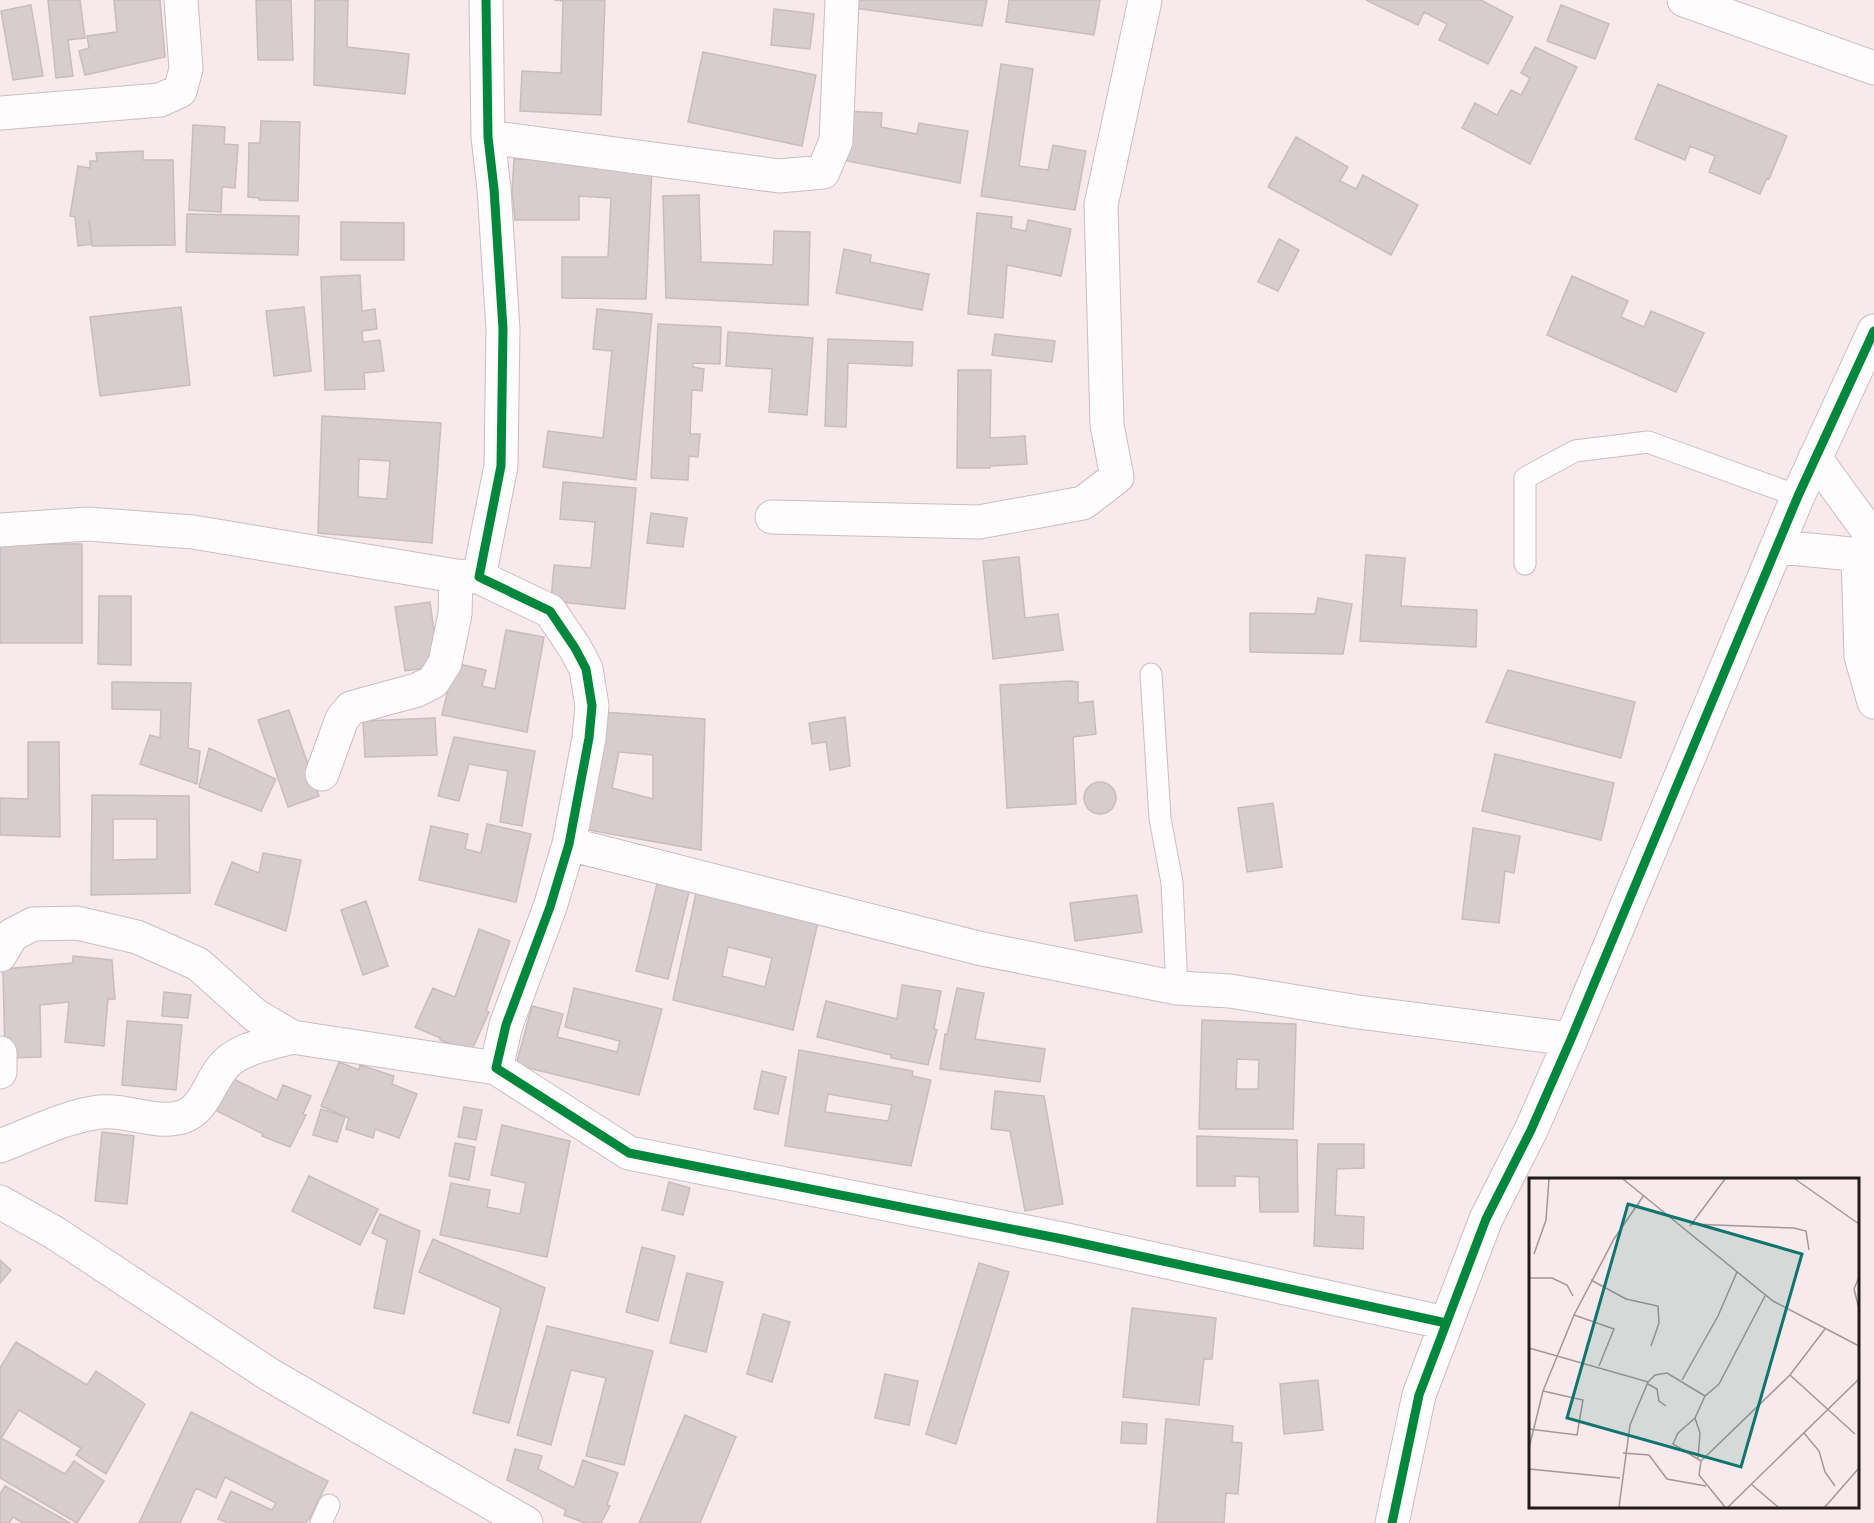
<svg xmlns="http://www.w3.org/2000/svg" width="1874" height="1523" viewBox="0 0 1874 1523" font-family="'Sofia Sans Condensed',sans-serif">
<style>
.building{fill:#d8cdce;stroke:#c7bcbe;stroke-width:1.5;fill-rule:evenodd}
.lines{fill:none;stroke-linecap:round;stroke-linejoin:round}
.lane-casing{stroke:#c9bec0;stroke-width:23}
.street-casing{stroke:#c9bec0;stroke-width:35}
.lane{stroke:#fefcfc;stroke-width:21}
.street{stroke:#fefcfc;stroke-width:33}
.cycleway-casing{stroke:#fdf7f8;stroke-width:13}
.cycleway{stroke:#00873e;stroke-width:9}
.inset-road{fill:none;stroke:#a29798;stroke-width:1.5}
.view{fill:#0f766e;fill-opacity:0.15;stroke:#0f766e;stroke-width:3}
.inset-edge{fill:none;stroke:#221a1b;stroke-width:3}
</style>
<rect width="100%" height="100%" fill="#f8eaec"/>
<!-- building -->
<path class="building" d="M 48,0 L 80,0 L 85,38 L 68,40 L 73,76 L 56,78 Z
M 114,0 L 160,0 L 165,57 L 85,75 L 79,51 L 89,48 L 87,36 L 117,32 Z
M 256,0 L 291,0 L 293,60 L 258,60 Z
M 315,0 L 348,0 L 347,47 L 409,54 L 405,94 L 314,85 Z
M 605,0 L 601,115 L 520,111 L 522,71 L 561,73 L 563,1 L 554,0 Z
M 856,0 L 987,0 L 982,26 L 855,8 Z
M 1009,0 L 1100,0 L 1094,35 L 1006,22 Z
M 1366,0 L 1481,0 L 1513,17 L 1488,64 L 1439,40 L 1447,24 L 1424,12 L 1418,25 Z
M 31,5 L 43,76 L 13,80 L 1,11 Z
M 1561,5 L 1609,24 L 1595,59 L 1547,41 Z
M 774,9 L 814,14 L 810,49 L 771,45 Z
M 1535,47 L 1577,67 L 1530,164 L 1462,128 L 1475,103 L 1497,115 L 1511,90 L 1521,95 L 1530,78 L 1521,73 Z
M 703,52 L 816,75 L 802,146 L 688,122 Z
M 1001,64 L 1033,69 L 1019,166 L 1048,170 L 1053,145 L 1086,151 L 1075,210 L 981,196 Z
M 1658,84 L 1787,136 L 1769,179 L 1767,178 L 1760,194 L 1709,172 L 1715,156 L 1690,146 L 1685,160 L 1635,139 Z
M 844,111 L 882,113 L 881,127 L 917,134 L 919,123 L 968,131 L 960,183 L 842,160 Z
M 261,121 L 300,122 L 298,201 L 259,200 L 259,198 L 248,197 L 249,143 L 260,143 Z
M 193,125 L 225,127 L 224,144 L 238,145 L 235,188 L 222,187 L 221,212 L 189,210 Z
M 1296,137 L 1348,167 L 1340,181 L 1356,189 L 1363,175 L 1418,205 L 1391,255 L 1268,187 Z
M 143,151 L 143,160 L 173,160 L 175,245 L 92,246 L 89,220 L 92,244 L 78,246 L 75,217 L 70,216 L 78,166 L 90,168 L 90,161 L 97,161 L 96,153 Z
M 514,159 L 579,160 L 652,168 L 646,299 L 562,298 L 562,257 L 608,257 L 611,198 L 579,196 L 579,220 L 515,220 L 512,192 Z
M 699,195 L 701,262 L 773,265 L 774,231 L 810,232 L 808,305 L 666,298 L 663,196 Z
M 977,213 L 1012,217 L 1011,228 L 1026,231 L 1028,220 L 1071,229 L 1061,276 L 1007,265 L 1003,318 L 968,314 Z
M 187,214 L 299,216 L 298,255 L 186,252 Z
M 341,222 L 404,223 L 404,260 L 341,260 Z
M 1279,239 L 1299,250 L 1278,291 L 1258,282 Z
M 844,249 L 871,255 L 870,262 L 929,274 L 922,310 L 836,293 Z
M 360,275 L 362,311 L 375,309 L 377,329 L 362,331 L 363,342 L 380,340 L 384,371 L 364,373 L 365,389 L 325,390 L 321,277 Z
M 1572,276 L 1628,301 L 1621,317 L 1644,327 L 1651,311 L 1704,333 L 1676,392 L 1547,335 Z
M 181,307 L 190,385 L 100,396 L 90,317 Z
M 304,307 L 311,371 L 274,376 L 266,311 Z
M 597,309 L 652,314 L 636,480 L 543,467 L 548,431 L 603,438 L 612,351 L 593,349 Z
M 658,324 L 721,327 L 720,364 L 693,363 L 693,367 L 704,369 L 702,391 L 692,390 L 690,434 L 700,434 L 698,457 L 689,456 L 688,480 L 651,478 Z
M 728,332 L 813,338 L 807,415 L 769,412 L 772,369 L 726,366 Z
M 995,334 L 1055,341 L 1052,362 L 992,355 Z
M 828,339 L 913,342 L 912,366 L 848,363 L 846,427 L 825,426 Z
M 958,370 L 991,370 L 990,438 L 1025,436 L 1027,464 L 990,466 L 990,468 L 957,468 Z
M 322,416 L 441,423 L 432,543 L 318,533 ZM 359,459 L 390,461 L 387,499 L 358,497 Z
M 563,482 L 636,488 L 625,609 L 551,601 L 554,565 L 591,568 L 595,522 L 560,519 Z
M 651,513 L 687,518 L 683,547 L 647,543 Z
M 0,544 L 82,544 L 82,643 L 0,643 Z
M 1366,555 L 1405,558 L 1401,606 L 1477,610 L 1476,647 L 1360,641 Z
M 1019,557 L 1025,618 L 1058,614 L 1063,650 L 993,659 L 983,561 Z
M 99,596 L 131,596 L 131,665 L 98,664 Z
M 1318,598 L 1352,604 L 1343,654 L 1250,652 L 1250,613 L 1315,614 Z
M 430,602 L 439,666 L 405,671 L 395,607 Z
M 506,630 L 544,637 L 527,732 L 442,715 L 454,663 L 486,670 L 482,686 L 495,689 Z
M 1508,670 L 1635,702 L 1621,758 L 1486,722 Z
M 1070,681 L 1078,682 L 1078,703 L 1093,701 L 1096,734 L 1073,737 L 1076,804 L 1007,808 L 1000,685 Z
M 112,682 L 191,683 L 188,748 L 200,751 L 197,784 L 140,764 L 150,735 L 160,738 L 161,710 L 112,709 Z
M 289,710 L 319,796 L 288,807 L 258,720 Z
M 602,712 L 705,719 L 701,850 L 577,828 ZM 619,752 L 653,755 L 653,799 L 612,788 Z
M 845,717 L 850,766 L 830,770 L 826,742 L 812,744 L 809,723 Z
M 435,718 L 437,755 L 365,757 L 363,721 Z
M 454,737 L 535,751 L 522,826 L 500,822 L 508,771 L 469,764 L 459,801 L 438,796 Z
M 28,742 L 59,742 L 60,837 L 0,835 L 0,798 L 28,799 Z
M 209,748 L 276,779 L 261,811 L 199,787 Z
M 1495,754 L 1614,783 L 1601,840 L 1482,811 Z
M1084 798a16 16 0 1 1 32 0a16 16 0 1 1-32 0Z
M 92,795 L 189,796 L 190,893 L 91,895 ZM 113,819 L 157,819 L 157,859 L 113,860 Z
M 1273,803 L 1282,867 L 1247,872 L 1238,808 Z
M 487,824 L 531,834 L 516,902 L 419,880 L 431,826 L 468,834 L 465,849 L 481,853 Z
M 1473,828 L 1520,836 L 1514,873 L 1505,871 L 1499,923 L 1462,919 Z
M 263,853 L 301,860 L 286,931 L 215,904 L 232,862 L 259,873 Z
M 657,884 L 689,892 L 668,979 L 636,971 Z
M 696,893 L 818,922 L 793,1030 L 673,1000 ZM 728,947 L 772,958 L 765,987 L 722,976 Z
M 1137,895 L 1142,932 L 1075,941 L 1070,903 Z
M 366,901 L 388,966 L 363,975 L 341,910 Z
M 479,929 L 510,941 L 486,1011 L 489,1012 L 471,1052 L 440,1040 L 440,1038 L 415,1027 L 433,988 L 455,997 Z
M 73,956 L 112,960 L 115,999 L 108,999 L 104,1046 L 65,1042 L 69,1002 L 40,1005 L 41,1057 L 5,1058 L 3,969 L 73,963 Z
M 902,985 L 941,991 L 934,1029 L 937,1030 L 928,1065 L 891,1058 L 891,1055 L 817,1037 L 826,1001 L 897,1019 Z
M 574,988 L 662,1009 L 639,1095 L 516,1065 L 532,1006 L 563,1014 L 557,1037 L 617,1052 L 620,1041 L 565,1027 Z
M 957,988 L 984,993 L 975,1039 L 1045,1049 L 1040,1082 L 940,1069 L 945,1034 L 947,1035 Z
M 164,992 L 191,995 L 188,1018 L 162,1016 Z
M 1202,1020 L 1296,1024 L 1293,1129 L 1199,1129 ZM 1237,1059 L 1259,1060 L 1258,1089 L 1236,1089 Z
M 127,1021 L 182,1025 L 176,1090 L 122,1085 Z
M 799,1050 L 913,1071 L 912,1076 L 931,1080 L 911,1166 L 785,1146 ZM 828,1094 L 892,1105 L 888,1121 L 825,1112 Z
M 339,1062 L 359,1070 L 360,1065 L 394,1076 L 392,1084 L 417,1094 L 399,1138 L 375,1129 L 373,1138 L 346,1129 L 349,1118 L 321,1106 Z
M 762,1071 L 786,1077 L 778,1114 L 754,1109 Z
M 229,1077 L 277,1100 L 283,1085 L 311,1096 L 303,1114 L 306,1115 L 290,1147 L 262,1136 L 263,1134 L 213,1109 Z
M 995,1091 L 1044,1096 L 1063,1204 L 1025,1211 L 1010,1131 L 991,1129 Z
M 464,1107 L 482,1110 L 476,1140 L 458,1137 Z
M 321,1109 L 345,1117 L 337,1142 L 313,1135 Z
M 502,1125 L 570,1141 L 547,1257 L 440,1235 L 451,1183 L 490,1190 L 487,1207 L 520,1214 L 526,1183 L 491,1175 Z
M 102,1132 L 134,1136 L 127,1204 L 95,1201 Z
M 1197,1136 L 1297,1140 L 1298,1212 L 1260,1212 L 1259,1177 L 1235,1176 L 1235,1186 L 1197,1186 Z
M 455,1143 L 475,1147 L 469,1180 L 449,1176 Z
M 1318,1144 L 1364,1144 L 1364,1168 L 1337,1169 L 1335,1215 L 1364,1217 L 1363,1249 L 1314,1246 Z
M 309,1176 L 378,1209 L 360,1245 L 292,1211 Z
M 669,1182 L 690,1188 L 683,1215 L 662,1210 Z
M 380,1214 L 420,1231 L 404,1314 L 374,1308 L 387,1240 L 372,1233 Z
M 433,1239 L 545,1288 L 509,1423 L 473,1413 L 501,1308 L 419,1272 Z
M 642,1247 L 675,1256 L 658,1321 L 626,1312 Z
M 0,1260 L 11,1270 L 0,1283 Z
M 979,1263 L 1009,1272 L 956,1444 L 926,1434 Z
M 687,1273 L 723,1282 L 706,1352 L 670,1343 Z
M 1132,1308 L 1216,1318 L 1212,1359 L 1204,1359 L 1199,1405 L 1123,1397 Z
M 763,1314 L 790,1322 L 772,1382 L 747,1374 Z
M 547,1326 L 653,1351 L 624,1465 L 586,1456 L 606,1378 L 571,1370 L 551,1445 L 517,1435 Z
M 16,1342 L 87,1385 L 96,1371 L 145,1404 L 106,1474 L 76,1455 L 81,1448 L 19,1410 L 1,1438 L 65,1474 L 74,1461 L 104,1481 L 77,1523 L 0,1478 L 0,1368 Z
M 885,1374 L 918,1381 L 909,1425 L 875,1418 Z
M 1318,1380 L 1323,1430 L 1284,1434 L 1280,1384 Z
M 191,1412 L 328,1481 L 309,1519 L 305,1523 L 228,1523 L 218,1519 L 231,1491 L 272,1510 L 276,1503 L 225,1477 L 216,1498 L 196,1488 L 180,1523 L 139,1523 Z
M 685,1415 L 736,1437 L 700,1523 L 639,1523 Z
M 1166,1419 L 1233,1426 L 1232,1442 L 1242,1443 L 1238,1494 L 1226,1493 L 1224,1523 L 1157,1523 Z
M 1122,1422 L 1147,1424 L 1146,1444 L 1121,1443 Z
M 515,1449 L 542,1456 L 538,1469 L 574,1488 L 583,1460 L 618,1473 L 607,1505 L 610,1506 L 601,1523 L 585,1523 L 564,1515 L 566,1510 L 507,1480 Z
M 5,1486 L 70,1523 L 23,1523 L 13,1517 L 9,1523 L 0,1523 L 0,1494 Z"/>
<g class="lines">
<!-- lane casing -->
<g class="lane-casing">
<path id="lane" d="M 1525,564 L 1525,478 L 1575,451 L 1648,442 L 1798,496
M 1151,674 L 1160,818 L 1172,883 L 1177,988
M 321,1523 L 329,1505"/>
</g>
<!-- street casing -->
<g class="street-casing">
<path id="street" d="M 486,0 L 488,137 L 494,189 L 503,329 L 501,466 L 479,577 L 550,611 L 575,648 L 586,669 L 592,706 L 589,738 L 569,844 L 550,907 L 506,1025 L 496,1068 L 629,1153 L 1062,1239 L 1446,1323
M 1684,0 L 1874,68
M 0,113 L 160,100 L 180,91 L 186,69 L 181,0
M 488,137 L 779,176 L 823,172 L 836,141 L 842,0
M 1815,458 L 1874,539
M 772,517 L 979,522 L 1083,503 L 1117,477 L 1107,425 L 1101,205 L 1145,0
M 0,530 L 88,524 L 193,532 L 456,576 L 479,577
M 1778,547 L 1874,556
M 1858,555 L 1861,656 L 1874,702
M 322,774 L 342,719 L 351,708 L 417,690 L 433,682 L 445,663 L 455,614 L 456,576
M 569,844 L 978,948 L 1177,988 L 1230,991 L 1358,1012 L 1571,1039
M 0,955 L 12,935 L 33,924 L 77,923 L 137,937 L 198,964 L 255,1015 L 292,1037 L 496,1068
M 0,1053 L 0,1072
M 0,1146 C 32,1134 66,1116 100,1112 C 127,1109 155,1125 182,1117 C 204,1110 209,1084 222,1068 C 237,1048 270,1044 292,1037
M 0,1202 L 55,1233 L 270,1375 L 526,1523
M 1392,1523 L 1419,1395 L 1486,1219 L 1531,1130 L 1571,1039 L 1798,496 L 1874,331"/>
</g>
<!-- lane -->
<use href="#lane" class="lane"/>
<!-- street -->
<use href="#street" class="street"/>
<!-- cycleway casing -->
<g class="cycleway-casing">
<path id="cycleway" d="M 486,0 L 488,137 L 494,189 L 503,329 L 501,466 L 479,577 L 550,611 L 575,648 L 586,669 L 592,706 L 589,738 L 569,844 L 550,907 L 506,1025 L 496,1068 L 629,1153 L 1062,1239 L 1446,1323
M 1392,1523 L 1419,1395 L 1486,1219 L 1531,1130 L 1571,1039 L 1798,496 L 1874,331"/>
</g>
<!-- cycleway -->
<use href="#cycleway" class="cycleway"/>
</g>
<!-- overview -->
<g transform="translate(1529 1178)">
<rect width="330" height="330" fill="#f8eaec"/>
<path class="inset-road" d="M 94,1 L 244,123 L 330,168M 266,1 L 330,46M 162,46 L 265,50 L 277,53 L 280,72M 161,48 L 196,1M 5,76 L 17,42 L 20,1M 330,99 L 325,111 L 330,131M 0,100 L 23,100 L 38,107 L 44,118M 62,102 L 97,121 L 129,128 L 130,145 L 122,168M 45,137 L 85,151 L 70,188M 0,170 L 119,204 L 126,197 L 138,195 L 176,218 L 190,206 L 236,118M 261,197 L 326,256M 153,202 L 189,138 L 208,94M 119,206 L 128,211 L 130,223 L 137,228M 166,240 L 171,255 L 169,280M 0,251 L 48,257 L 54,222 L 14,213M 275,255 L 290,273 L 296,294 L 306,308M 0,270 L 14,213 L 45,137 L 85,61 L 115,17M 94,275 L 120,277 L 138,301 L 177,308M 172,283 L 144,266 L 149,255 L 166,240 L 176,218M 0,291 L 91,300M 222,306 L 249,329M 90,329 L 101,247 L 119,204M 196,329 L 170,297 L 172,283 L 261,197 L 296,151M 199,329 L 330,201M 296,329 L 330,290"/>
<path class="view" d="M 99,26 L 273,76 L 212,289 L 38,240 Z"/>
<rect width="330" height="330" class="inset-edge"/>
</g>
</svg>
